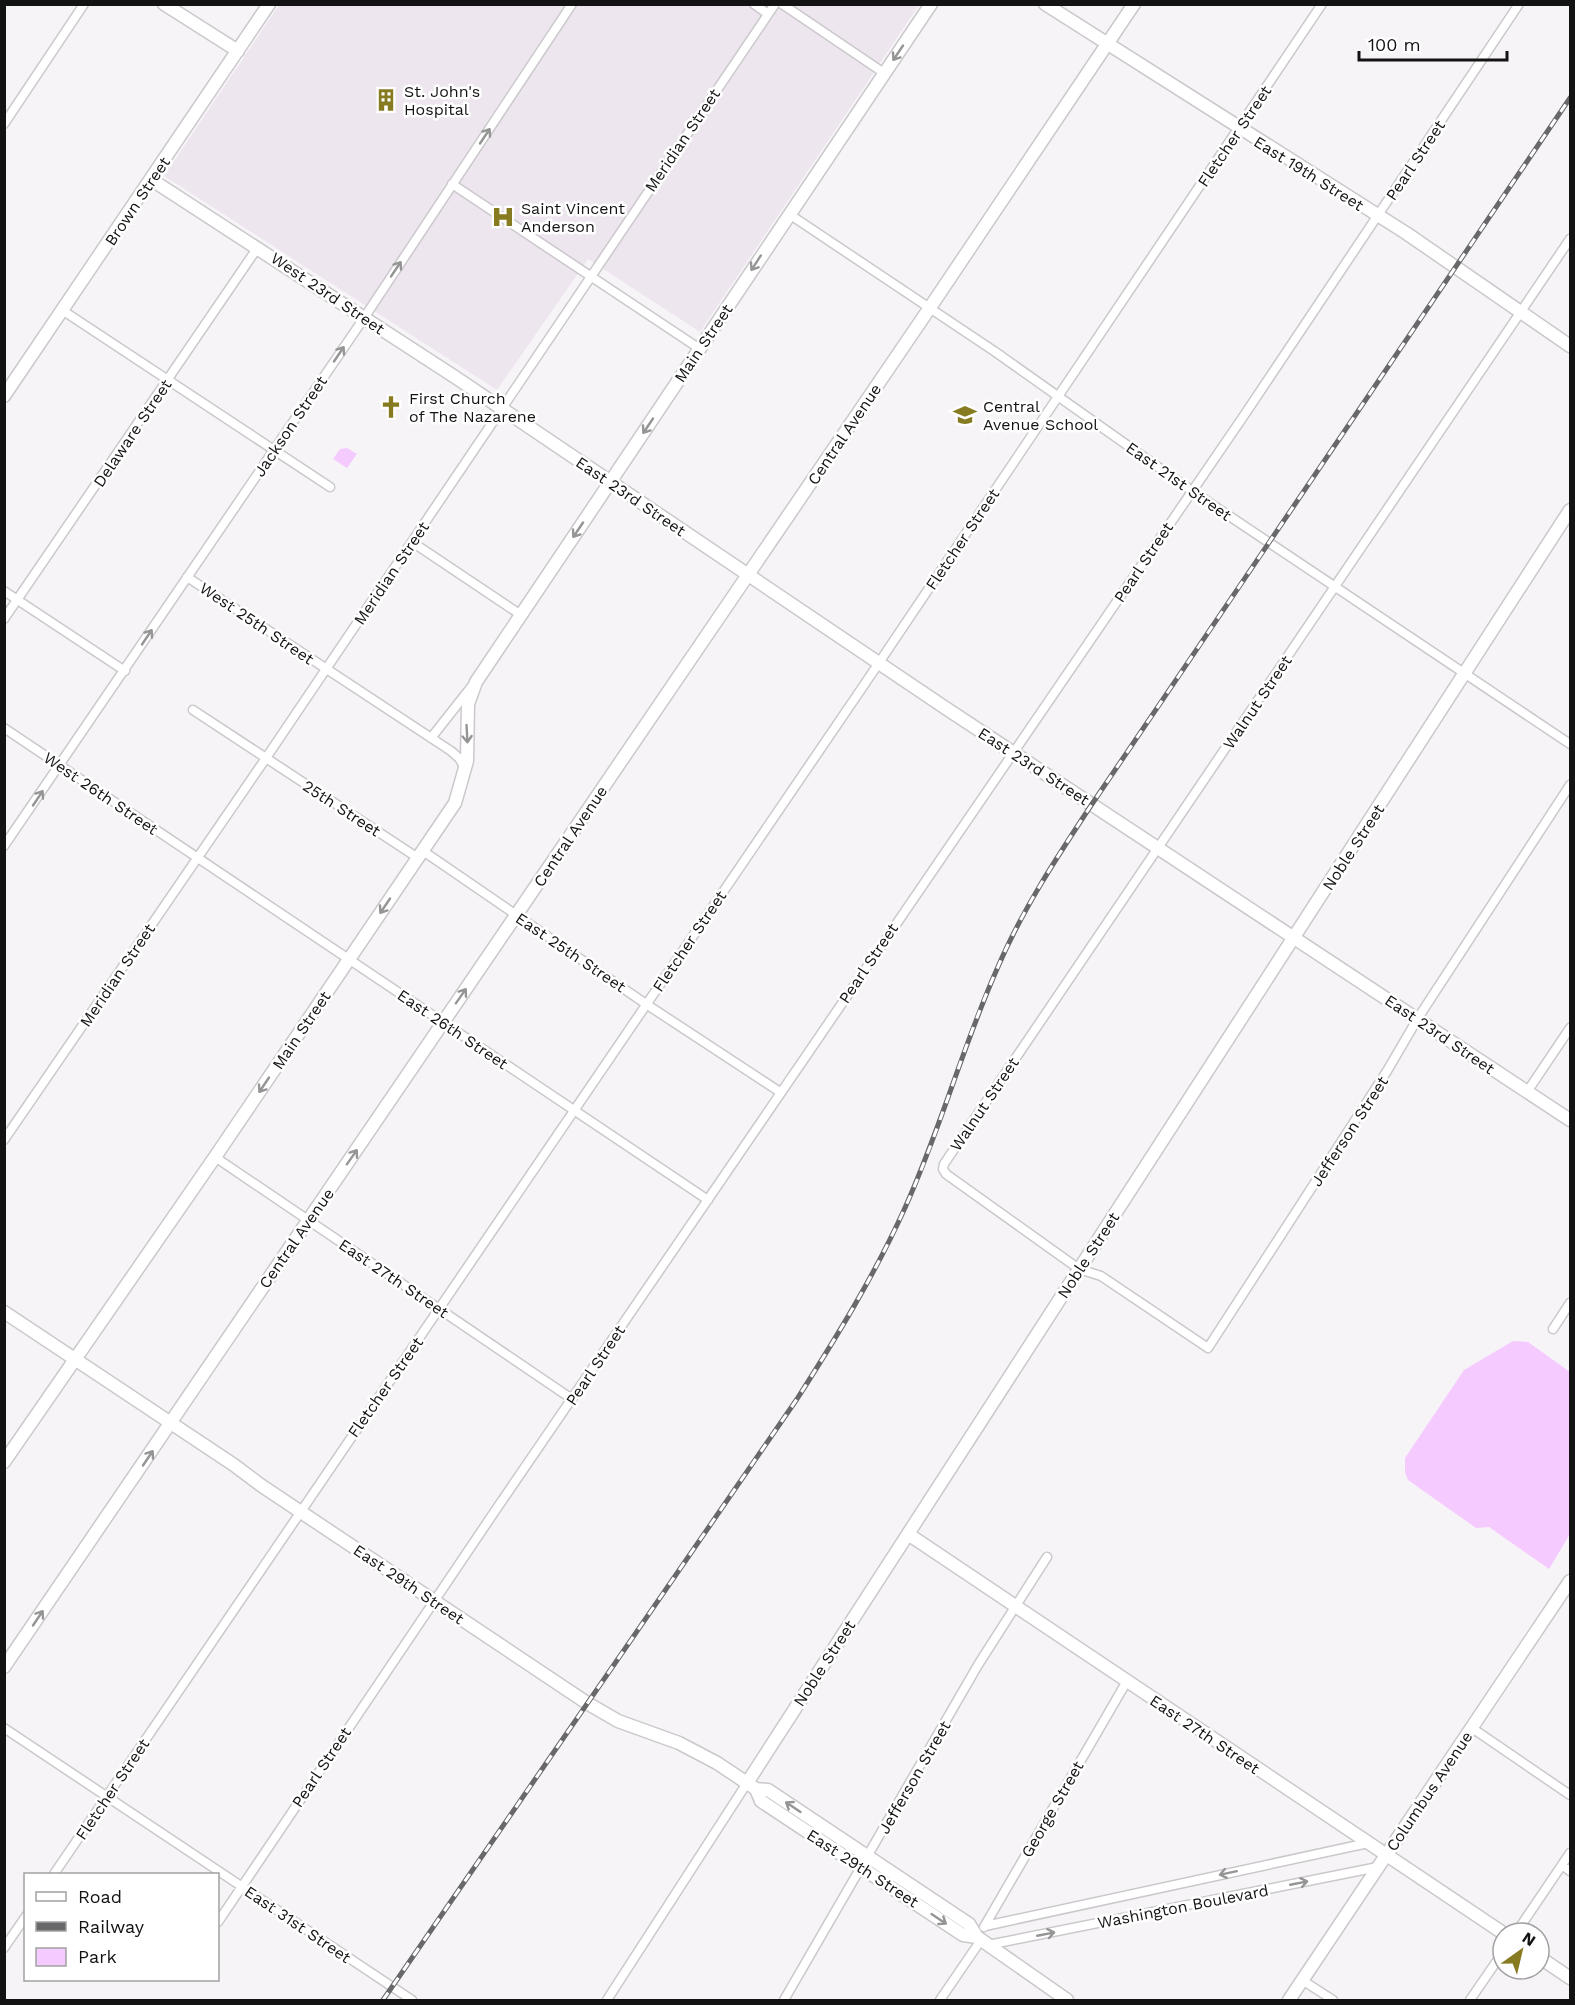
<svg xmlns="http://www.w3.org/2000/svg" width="1575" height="2005" viewBox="0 0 1575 2005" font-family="'Work Sans',sans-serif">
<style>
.built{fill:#eee6ef}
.green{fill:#f5cafe}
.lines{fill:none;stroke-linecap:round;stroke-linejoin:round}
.street-casing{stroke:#cbc8cc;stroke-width:11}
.secondary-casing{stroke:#cbc8cc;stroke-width:15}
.street{stroke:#fff;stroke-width:8}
.secondary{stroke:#fff;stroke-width:12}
.rail-casing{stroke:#686769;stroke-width:5}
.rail{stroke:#fff;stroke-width:3;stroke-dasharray:9;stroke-linecap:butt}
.oneway{stroke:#959595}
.labels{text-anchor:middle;stroke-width:5;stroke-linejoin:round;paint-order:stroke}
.poi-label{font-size:16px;fill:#141314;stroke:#fff;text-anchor:start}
.street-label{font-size:16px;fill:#141314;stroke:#fff}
</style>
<rect width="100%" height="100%" fill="#f7f4f8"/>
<!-- built -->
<path class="built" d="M 279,5 L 919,5 L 700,332 L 588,259 L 497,390 L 164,176 Z"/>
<!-- green -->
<path class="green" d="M 347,448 L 357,454 L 347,468 L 333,459 L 340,449 Z
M 1513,1341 L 1528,1342 L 1570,1372 L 1570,1534 L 1549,1569 L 1489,1527 L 1476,1528 L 1408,1480 L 1405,1472 L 1405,1458 L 1464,1370 Z"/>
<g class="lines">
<!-- street casing -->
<g class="street-casing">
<path id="street" d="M 754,4 L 768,14
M 782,4 L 884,73
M 4,124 L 84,4
M 452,184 L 700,349
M 789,214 L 994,351 L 1192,491 L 1570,744
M 1570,239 L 944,1164 L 943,1169 L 946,1174 L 1079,1269 L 1101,1276 L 1208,1348 L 1387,1071 L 1418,1018 L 1570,785
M 62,310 L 330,487
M 412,542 L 521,615
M 187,577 L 451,751 L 459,758 L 465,768
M 4,591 L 125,671
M 4,619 L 258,247
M 193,710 L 418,858
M 4,728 L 708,1200
M 431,738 L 472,686
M 4,846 L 364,318 L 572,4
M 423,851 L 646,1004 L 780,1092
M 1527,1092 L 1570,1028
M 4,1140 L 266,758 L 775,4
M 215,1157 L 572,1399
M 1553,1329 L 1570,1303
M 4,1728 L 412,2000
M 1472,1728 L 1570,1795
M 1562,1865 L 1570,1871
M 54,1874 L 864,685 L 1322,4
M 218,1922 L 497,1508 L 1245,414 L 1519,4
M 985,1926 L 1368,1843
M 984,1927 L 1127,1681
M 1516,1933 L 1570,1853
M 988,1945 L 1378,1867
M 4,1948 L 26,1916
M 1302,1980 L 1333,2000
M 607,2000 L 747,1783
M 784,2000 L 978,1665 L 1047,1557
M 940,2000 L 981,1940
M 1470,2000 L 1503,1952"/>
</g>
<!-- secondary casing -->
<g class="secondary-casing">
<path id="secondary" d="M 164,4 L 238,51
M 1045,4 L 1406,233 L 1570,346
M 152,180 L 455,377 L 944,707 L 1570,1120
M 4,396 L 269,4
M 4,1312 L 234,1465 L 262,1486 L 587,1703 L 618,1721 L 679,1743 L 717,1763 L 756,1789 L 761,1801 L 963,1935 L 977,1937
M 4,1462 L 215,1157 L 455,803 L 467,761 L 468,704 L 476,682 L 931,4
M 908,1534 L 1503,1933
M 4,1667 L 929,309 L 1134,4
M 747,1783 L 1570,510
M 756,1789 L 768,1790 L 969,1924 L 977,1937 L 1067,2000
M 1539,1957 L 1570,1978
M 1289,2000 L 1570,1581"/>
</g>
<!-- street -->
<use href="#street" class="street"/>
<!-- secondary -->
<use href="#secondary" class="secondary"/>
<!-- rail casing -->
<g class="rail-casing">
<path id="rail" d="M 383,2000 L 797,1399 C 836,1338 874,1276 904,1210 C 940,1131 962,1048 997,969 C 1022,910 1057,857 1092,804 L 1570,98"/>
</g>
<!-- rail -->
<use href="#rail" class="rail"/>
</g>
<!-- one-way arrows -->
<defs><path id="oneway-shaft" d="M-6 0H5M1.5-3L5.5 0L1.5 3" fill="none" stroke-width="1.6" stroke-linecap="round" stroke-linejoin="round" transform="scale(1.5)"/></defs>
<g class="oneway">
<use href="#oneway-shaft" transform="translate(898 53) rotate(124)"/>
<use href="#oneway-shaft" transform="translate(485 136) rotate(-56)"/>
<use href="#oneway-shaft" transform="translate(756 263) rotate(123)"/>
<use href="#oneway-shaft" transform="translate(396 269) rotate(-56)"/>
<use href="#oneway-shaft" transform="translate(339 354) rotate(-56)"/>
<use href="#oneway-shaft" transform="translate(648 426) rotate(124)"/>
<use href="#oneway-shaft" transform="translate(578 530) rotate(124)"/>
<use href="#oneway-shaft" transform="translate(147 637) rotate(-56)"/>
<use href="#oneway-shaft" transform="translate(467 734) rotate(87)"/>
<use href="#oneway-shaft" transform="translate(38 798) rotate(-56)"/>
<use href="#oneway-shaft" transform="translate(385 906) rotate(124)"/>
<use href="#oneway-shaft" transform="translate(461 996) rotate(-55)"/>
<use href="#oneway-shaft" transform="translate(264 1085) rotate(124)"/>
<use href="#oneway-shaft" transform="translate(352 1157) rotate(-55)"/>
<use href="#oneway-shaft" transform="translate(148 1458) rotate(-56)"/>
<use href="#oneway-shaft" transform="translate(38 1618) rotate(-56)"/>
<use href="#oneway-shaft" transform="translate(793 1807) rotate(-146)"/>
<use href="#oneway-shaft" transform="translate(1228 1873) rotate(168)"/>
<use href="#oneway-shaft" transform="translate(1299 1883) rotate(-11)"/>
<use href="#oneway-shaft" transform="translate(939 1919) rotate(34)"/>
<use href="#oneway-shaft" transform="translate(1046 1934) rotate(-11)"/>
</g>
<!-- icons -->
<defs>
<g id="building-bare" transform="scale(1.8)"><path d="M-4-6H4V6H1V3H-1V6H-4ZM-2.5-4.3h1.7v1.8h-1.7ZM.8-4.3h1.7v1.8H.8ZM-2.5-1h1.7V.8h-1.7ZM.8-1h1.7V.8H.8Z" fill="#867b21" stroke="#fff" stroke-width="2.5" paint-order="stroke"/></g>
<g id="hospital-bare" transform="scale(1.8)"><path d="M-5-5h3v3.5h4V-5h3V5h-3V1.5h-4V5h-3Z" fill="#867b21" stroke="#fff" stroke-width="2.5" paint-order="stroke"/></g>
<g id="church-bare" transform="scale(1.8)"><path d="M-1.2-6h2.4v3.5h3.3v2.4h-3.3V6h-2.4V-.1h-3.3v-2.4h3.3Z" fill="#867b21" stroke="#fff" stroke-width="2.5" paint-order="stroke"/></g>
<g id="school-bare" transform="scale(1.8)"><path d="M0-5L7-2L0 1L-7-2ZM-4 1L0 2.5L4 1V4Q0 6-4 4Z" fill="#867b21" stroke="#fff" stroke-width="2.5" paint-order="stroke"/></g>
</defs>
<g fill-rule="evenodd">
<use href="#building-bare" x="386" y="100"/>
<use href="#hospital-bare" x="503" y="217"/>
<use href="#church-bare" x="391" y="407"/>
<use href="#school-bare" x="965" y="415"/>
</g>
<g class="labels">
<!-- poi labels -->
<g class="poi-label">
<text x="404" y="97">St. John's<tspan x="404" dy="18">Hospital</tspan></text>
<text x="521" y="214">Saint Vincent<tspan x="521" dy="18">Anderson</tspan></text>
<text x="409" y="404">First Church<tspan x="409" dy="18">of The Nazarene</tspan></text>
<text x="983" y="412">Central<tspan x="983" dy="18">Avenue School</tspan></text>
</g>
<!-- street labels -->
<g class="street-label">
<text transform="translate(1234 136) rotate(-56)" y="6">Fletcher Street</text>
<text transform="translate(682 140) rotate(-56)" y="6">Meridian Street</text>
<text transform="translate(1415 160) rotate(-56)" y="6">Pearl Street</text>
<text transform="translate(1309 173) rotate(32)" y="6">East 19th Street</text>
<text transform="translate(137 201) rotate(-56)" y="6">Brown Street</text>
<text transform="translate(328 293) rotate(34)" y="6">West 23rd Street</text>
<text transform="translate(703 343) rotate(-56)" y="6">Main Street</text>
<text transform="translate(290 426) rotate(-56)" y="6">Jackson Street</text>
<text transform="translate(132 433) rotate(-56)" y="6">Delaware Street</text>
<text transform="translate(844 434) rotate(-56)" y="6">Central Avenue</text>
<text transform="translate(1179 481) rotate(35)" y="6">East 21st Street</text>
<text transform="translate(631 496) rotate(34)" y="6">East 23rd Street</text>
<text transform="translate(962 539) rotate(-56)" y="6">Fletcher Street</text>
<text transform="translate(1143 562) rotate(-56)" y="6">Pearl Street</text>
<text transform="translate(391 573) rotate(-56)" y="6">Meridian Street</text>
<text transform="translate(257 623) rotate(34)" y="6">West 25th Street</text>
<text transform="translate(1257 702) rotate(-56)" y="6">Walnut Street</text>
<text transform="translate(1034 766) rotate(33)" y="6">East 23rd Street</text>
<text transform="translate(101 793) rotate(34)" y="6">West 26th Street</text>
<text transform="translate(342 808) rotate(33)" y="6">25th Street</text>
<text transform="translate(570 836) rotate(-56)" y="6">Central Avenue</text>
<text transform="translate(1353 847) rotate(-57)" y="6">Noble Street</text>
<text transform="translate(689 941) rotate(-56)" y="6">Fletcher Street</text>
<text transform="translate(571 952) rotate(34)" y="6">East 25th Street</text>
<text transform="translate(868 963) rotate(-56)" y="6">Pearl Street</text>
<text transform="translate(117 975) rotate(-56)" y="6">Meridian Street</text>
<text transform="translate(453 1029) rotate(34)" y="6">East 26th Street</text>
<text transform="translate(301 1030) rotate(-56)" y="6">Main Street</text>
<text transform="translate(1440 1034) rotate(34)" y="6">East 23rd Street</text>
<text transform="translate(984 1104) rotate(-56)" y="6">Walnut Street</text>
<text transform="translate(1349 1131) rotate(-57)" y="6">Jefferson Street</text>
<text transform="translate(296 1238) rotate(-55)" y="6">Central Avenue</text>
<text transform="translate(1088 1255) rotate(-57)" y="6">Noble Street</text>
<text transform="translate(394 1278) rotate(34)" y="6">East 27th Street</text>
<text transform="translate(595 1365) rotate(-56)" y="6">Pearl Street</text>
<text transform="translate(385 1387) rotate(-55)" y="6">Fletcher Street</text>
<text transform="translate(409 1584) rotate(34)" y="6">East 29th Street</text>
<text transform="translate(824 1663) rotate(-57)" y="6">Noble Street</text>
<text transform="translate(1205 1734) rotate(34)" y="6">East 27th Street</text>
<text transform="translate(321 1767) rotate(-56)" y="6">Pearl Street</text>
<text transform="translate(914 1777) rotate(-60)" y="6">Jefferson Street</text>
<text transform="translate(112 1789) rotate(-56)" y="6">Fletcher Street</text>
<text transform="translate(1429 1791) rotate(-56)" y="6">Columbus Avenue</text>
<text transform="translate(1052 1809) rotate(-60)" y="6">George Street</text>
<text transform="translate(863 1868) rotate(33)" y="6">East 29th Street</text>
<text transform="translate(1183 1906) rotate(-11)" y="6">Washington Boulevard</text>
<text transform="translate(298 1924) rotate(34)" y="6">East 31st Street</text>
</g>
</g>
<!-- border -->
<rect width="1575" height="2005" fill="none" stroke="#141314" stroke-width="12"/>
<!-- legend -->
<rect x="24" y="1873" width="195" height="108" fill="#ffffff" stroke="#a1a1a1" stroke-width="1.5"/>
<rect x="36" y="1892" width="30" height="9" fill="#ffffff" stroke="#a1a1a1" stroke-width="1.5"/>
<text x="78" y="1903" font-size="18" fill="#141314">Road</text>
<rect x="36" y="1922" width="30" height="9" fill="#686769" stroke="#a1a1a1" stroke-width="1.5"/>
<text x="78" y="1933" font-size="18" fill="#141314">Railway</text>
<rect x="36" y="1948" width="30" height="18" fill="#f5cafe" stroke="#a1a1a1" stroke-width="1.5"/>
<text x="78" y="1963" font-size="18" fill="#141314">Park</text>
<!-- north arrow -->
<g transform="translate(1521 1951) rotate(34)"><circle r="28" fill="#ffffff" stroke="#a1a1a1" stroke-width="1.5"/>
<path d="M0-4.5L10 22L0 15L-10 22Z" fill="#867b21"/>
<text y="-9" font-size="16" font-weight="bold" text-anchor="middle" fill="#141314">N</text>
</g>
<!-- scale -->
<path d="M1359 51v9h148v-9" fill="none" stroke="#141314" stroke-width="3"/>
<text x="1368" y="51" font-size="18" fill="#141314" stroke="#ffffff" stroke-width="4.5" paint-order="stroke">100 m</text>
</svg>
